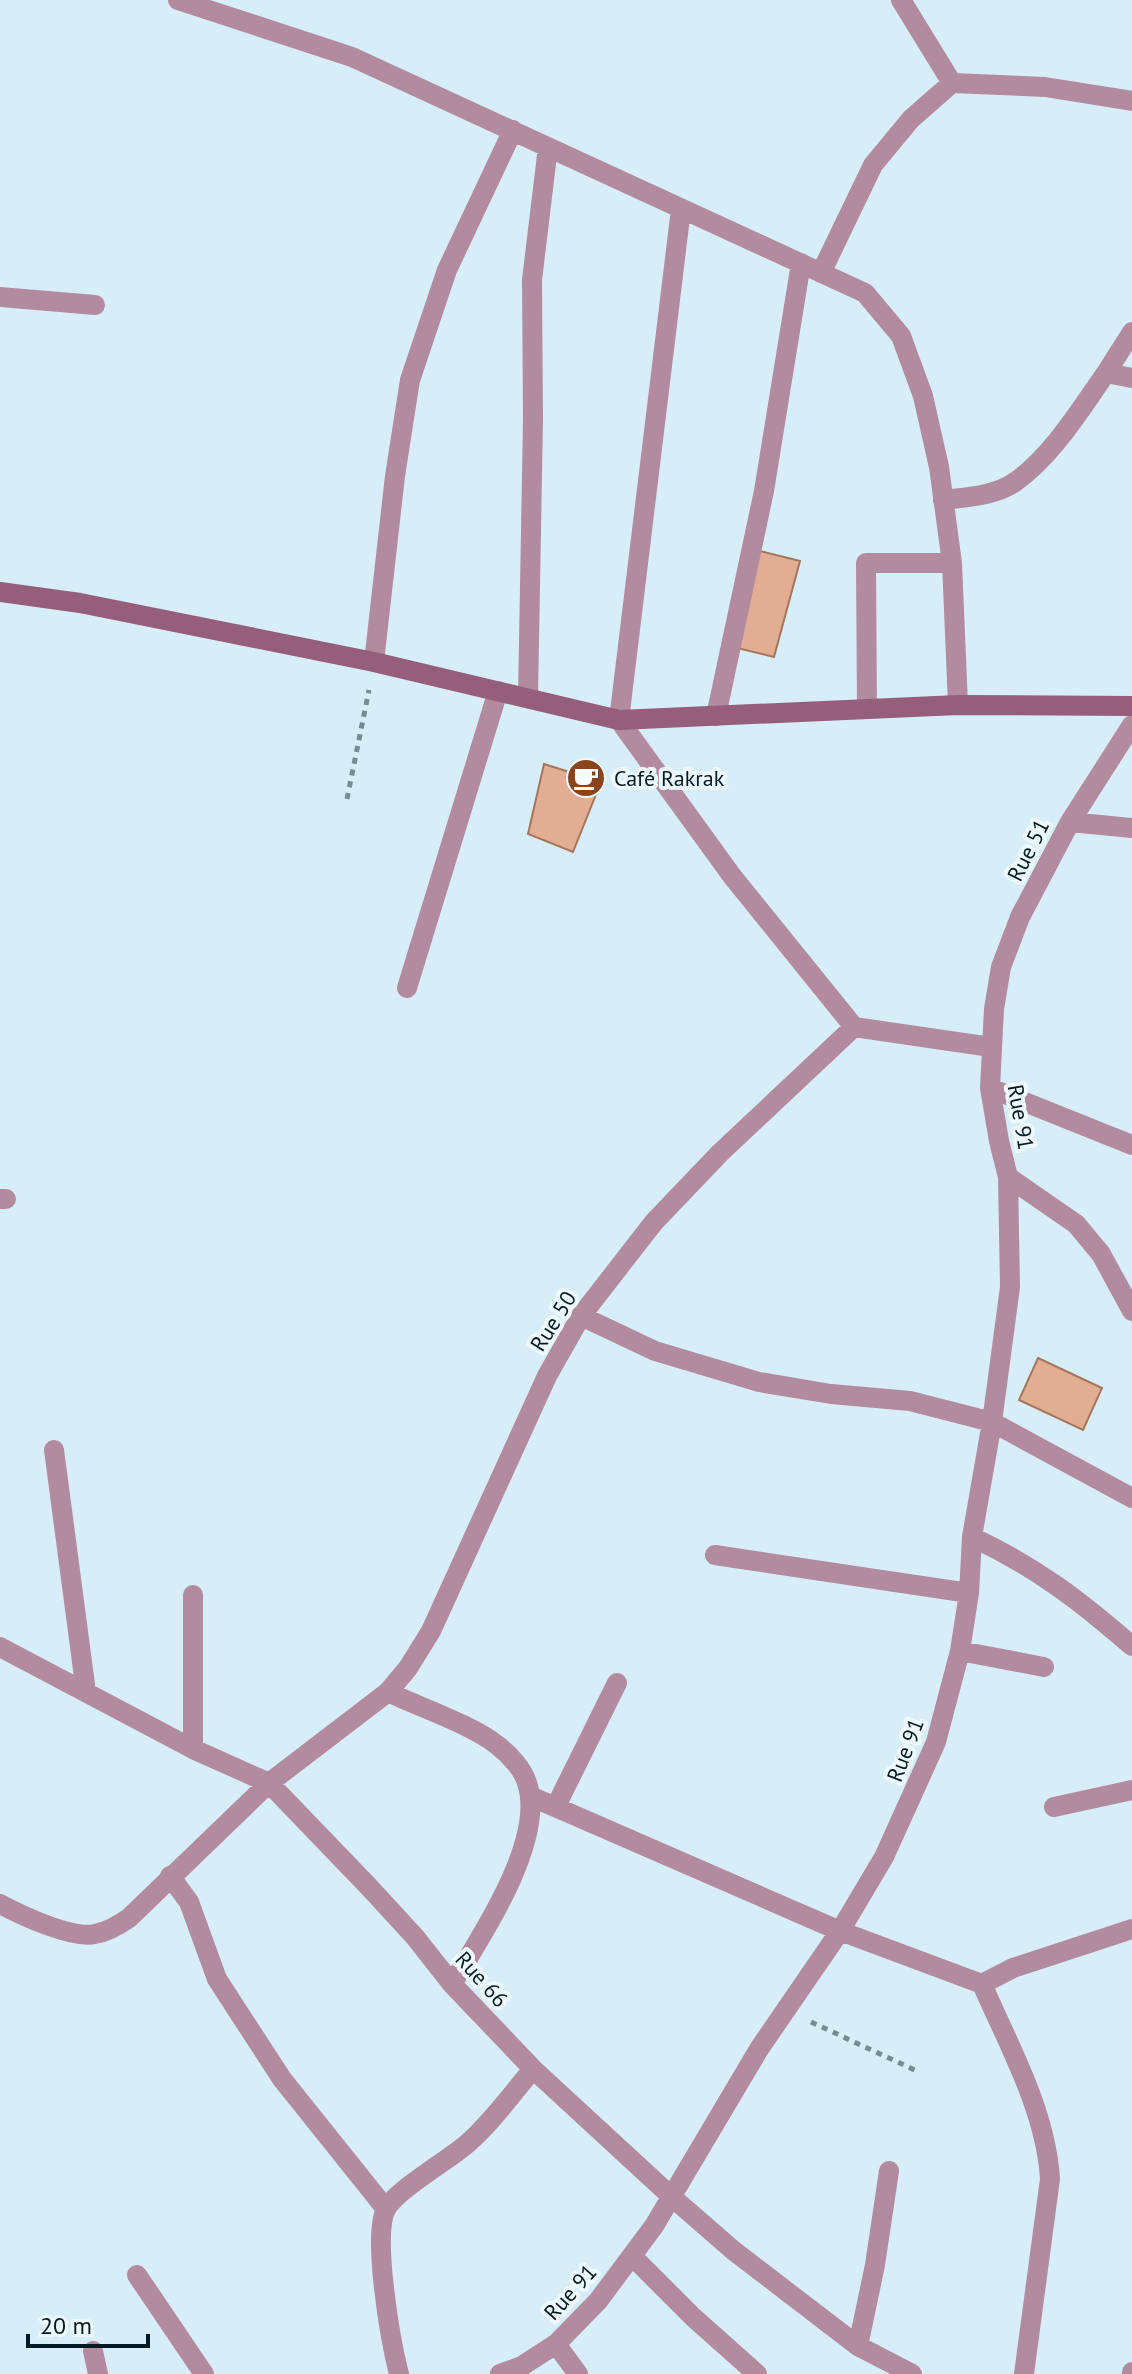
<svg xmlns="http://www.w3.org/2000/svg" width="1132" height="2374" viewBox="0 0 1132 2374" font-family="'PT Sans',sans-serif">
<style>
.building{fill:#e1ad93;stroke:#a6755d;stroke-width:2}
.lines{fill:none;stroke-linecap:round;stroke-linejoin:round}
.path{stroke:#758c96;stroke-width:5;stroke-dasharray:6 6;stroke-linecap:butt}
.lane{stroke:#b38b9f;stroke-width:20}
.street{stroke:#b38b9f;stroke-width:20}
.secondary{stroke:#955e7b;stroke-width:20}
.labels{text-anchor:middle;stroke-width:8;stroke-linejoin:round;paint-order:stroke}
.poi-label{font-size:22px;fill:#031a23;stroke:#edf9fe;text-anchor:start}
.street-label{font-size:22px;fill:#031a23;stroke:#edf9fe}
</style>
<rect width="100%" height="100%" fill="#d7eef9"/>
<!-- building -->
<path class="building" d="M 756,550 L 800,561 L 774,657 L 733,647 Z
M 544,764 L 601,782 L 573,852 L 528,834 Z
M 1038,1358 L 1102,1388 L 1083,1430 L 1019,1400 Z"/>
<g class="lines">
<!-- path -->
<path class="path" d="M 347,799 L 369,690
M 811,2022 L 919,2072"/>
<!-- lane -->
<path class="lane" d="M 0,297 L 95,305
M 1106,373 L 1132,332
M 943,500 C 967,497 995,496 1015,482 C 1052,456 1080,410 1106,373 L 1132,378
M 170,1876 L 189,1902 L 217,1979 L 282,2079 L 386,2209"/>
<!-- street -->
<path class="street" d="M 178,0 L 352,57 L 865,293 L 901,336 L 923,396 L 939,467 L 952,563 L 958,705
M 901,0 L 952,83
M 681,209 L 619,720 L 732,876 L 854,1027
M 821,273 L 873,165 L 911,119 L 952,83 L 1045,87 L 1132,101
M 374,662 L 395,476 L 410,380 L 447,270 L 513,130
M 528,698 L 533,419 L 532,280 L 548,147
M 867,709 L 866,563 L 952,563
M 716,716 L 764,491 L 801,263
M 1070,822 L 1132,828
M 407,988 L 498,691
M 990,1088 L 1132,1145
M 1008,1177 L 1076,1224 L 1101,1254 L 1132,1311
M 0,1199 L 6,1199
M 581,1316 L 655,1351 L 759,1382 L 831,1394 L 910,1401 L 992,1422 L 1132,1498
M 54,1450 L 86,1692
M 972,1537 C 1036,1567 1079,1600 1132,1646
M 715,1555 L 969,1593
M 0,1647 L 193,1749 L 269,1783 L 370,1888 L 415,1937 L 452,1984 L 533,2069 L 673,2198 L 734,2251 L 858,2346 L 912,2374
M 960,1651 L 1044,1667
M 388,1692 C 419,1707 472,1725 497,1745 C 509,1754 523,1769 527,1783 C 546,1840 481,1937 452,1984
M 193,1749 L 193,1595
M 530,1796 L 840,1931 L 982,1984 C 1009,2046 1046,2111 1050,2179 L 1024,2374
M 556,1806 L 617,1683
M 1054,1807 L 1132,1790
M 0,1904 C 21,1915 71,1939 95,1934 C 107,1932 119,1925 129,1918 L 269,1783 L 388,1692 L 408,1668 L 431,1631 L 547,1376 L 581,1316 L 654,1222 L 720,1153 L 854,1027 L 991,1047
M 982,1984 L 1013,1968 L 1132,1929
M 632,2256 L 693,2317 L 757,2374
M 137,2275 L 204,2374
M 556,2344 L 578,2374
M 858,2346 L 875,2265 L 889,2171
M 93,2351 L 98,2374
M 399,2374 C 391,2343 372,2236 386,2209 C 396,2190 449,2160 468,2143 C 492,2122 512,2094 533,2069
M 500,2374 L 522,2366 L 556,2344 L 598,2301 L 654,2226 L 759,2049 L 840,1931 L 884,1857 L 936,1742 L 960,1651 L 969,1593 L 972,1537 L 992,1422 L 1010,1287 L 1008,1177 L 999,1141 L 990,1088 L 994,1009 L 1001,967 L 1020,917 L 1070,822 L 1132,725
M 1132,2374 L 1132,2372"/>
<!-- secondary -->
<path class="secondary" d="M 0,592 L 80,603 L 374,662 L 619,720 L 958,705 L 1132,706"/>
</g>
<!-- icons -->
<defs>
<g id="cafe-disc" transform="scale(2)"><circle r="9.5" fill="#8a441c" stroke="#edf9fe"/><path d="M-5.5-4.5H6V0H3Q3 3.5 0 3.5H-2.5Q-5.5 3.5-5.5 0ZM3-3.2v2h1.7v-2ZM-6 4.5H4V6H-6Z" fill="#fff"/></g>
</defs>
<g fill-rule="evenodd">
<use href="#cafe-disc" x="586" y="778"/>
</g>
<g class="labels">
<!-- poi labels -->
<g class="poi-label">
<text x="614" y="786">Café Rakrak</text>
</g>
<!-- street labels -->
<g class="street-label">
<text transform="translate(1028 850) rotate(-63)" y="8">Rue 51</text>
<text transform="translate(1021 1117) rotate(80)" y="8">Rue 91</text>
<text transform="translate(553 1321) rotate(-58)" y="8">Rue 50</text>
<text transform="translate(905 1750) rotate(-69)" y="8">Rue 91</text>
<text transform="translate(482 1979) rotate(48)" y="8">Rue 66</text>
<text transform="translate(570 2292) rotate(-48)" y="8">Rue 91</text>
</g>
</g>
<!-- scale -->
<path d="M28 2334v12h120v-12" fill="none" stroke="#031a23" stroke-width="4"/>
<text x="40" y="2334" font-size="24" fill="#031a23" stroke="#edf9fe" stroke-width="6" paint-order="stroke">20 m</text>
</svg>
